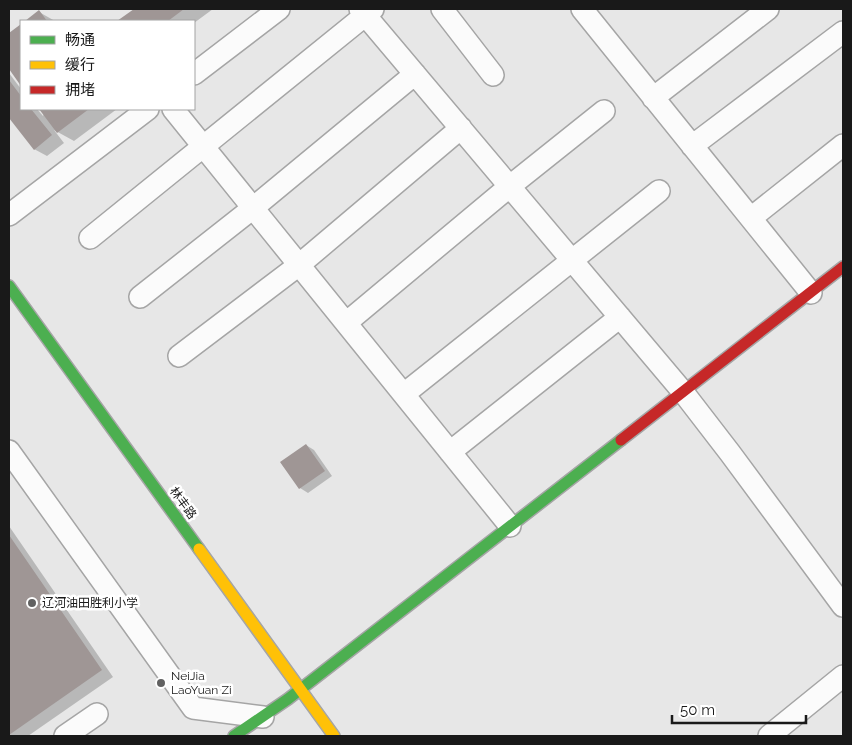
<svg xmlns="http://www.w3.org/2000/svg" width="852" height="745" viewBox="0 0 852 745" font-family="Raleway,'Noto Sans SC',sans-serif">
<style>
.shadow{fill:#0003}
.building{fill:#9f9695}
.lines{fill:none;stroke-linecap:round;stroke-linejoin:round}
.street-casing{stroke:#a5a5a5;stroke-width:24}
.fast-casing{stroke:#a5a5a5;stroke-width:14}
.slow-casing{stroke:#a5a5a5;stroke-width:14}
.jam-casing{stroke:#a5a5a5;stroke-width:14}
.street{stroke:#fbfbfb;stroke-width:21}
.fast{stroke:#4caf50;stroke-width:11}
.slow{stroke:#ffc107;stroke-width:11}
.jam{stroke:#c62828;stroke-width:11}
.poi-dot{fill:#616161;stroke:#fff;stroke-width:2}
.labels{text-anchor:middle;stroke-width:5;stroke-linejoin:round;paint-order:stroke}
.street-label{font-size:12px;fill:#191919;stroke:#fff}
.poi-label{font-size:12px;fill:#191919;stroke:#fff;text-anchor:start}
</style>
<rect width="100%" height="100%" fill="#e7e7e7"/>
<!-- shadow -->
<path class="shadow" d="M 136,9 L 213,9 L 194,23 L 194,21 L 119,21 Z
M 39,12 L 55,21 L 27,21 Z
M 21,25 L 21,84 L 9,67 L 9,35 Z
M 9,73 L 21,89 L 21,109 L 37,109 L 43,116 L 44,114 L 40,109 L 117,109 L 74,141 L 54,130 L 64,143 L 47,156 L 34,149 L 9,116 Z
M 306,445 L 314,450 L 332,476 L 308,493 L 300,488 L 281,463 Z
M 9,526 L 113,677 L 28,736 L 9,736 Z"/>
<!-- building -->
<path class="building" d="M 134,9 L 184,9 L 168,21 L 117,21 Z
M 39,10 L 47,21 L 25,21 Z
M 21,24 L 21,86 L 9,69 L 9,33 Z
M 9,80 L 21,96 L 21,109 L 31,109 L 52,135 L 34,150 L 9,118 Z
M 39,109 L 89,109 L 57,133 Z
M 306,444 L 325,471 L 299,489 L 280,462 Z
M 9,535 L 102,670 L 9,735 Z"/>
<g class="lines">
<!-- street casing -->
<g class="street-casing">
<path id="street" d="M 360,9 L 683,392 L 730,453 L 843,606
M 442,9 L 493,75
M 582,9 L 811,293
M 194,74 L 279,9
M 653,98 L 768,9
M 173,109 L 510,526
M 692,146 L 843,32
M 9,215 L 148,109
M 751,218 L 843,145
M 90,238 L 373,9
M 140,297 L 253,208 L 415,74
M 346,323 L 510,186 L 604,111
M 179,356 L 299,265 L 461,128
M 404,394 L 659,191
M 9,451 L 193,708 L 263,717
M 450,452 L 620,317
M 65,736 L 97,714
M 769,736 L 843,676"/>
</g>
<!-- fast casing -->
<g class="fast-casing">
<path id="fast" d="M 9,286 L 199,549
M 234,736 L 288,699 L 621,440"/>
</g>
<!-- slow casing -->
<g class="slow-casing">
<path id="slow" d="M 199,549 L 334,736"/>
</g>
<!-- jam casing -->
<g class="jam-casing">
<path id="jam" d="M 621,440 L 843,267"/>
</g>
<!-- street -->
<use href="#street" class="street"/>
<!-- fast -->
<use href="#fast" class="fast"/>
<!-- slow -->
<use href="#slow" class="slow"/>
<!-- jam -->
<use href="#jam" class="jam"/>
</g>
<!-- markers -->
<g class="poi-dot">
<circle cx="32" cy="603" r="5"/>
<circle cx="161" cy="683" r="5"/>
</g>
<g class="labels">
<!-- street labels -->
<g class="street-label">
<text transform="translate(183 503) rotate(54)" y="4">林丰路</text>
</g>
<!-- poi labels -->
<g class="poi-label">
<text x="42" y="607">辽河油田胜利小学</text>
<text x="171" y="680">NeiJia<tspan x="171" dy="14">LaoYuan Zi</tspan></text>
</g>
</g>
<!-- border -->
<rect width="852" height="745" fill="none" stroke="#191919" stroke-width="20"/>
<!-- legend -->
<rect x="20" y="20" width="175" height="90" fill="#ffffff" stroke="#a3a3a3"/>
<rect x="30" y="36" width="25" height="8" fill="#4caf50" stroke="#a3a3a3"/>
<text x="65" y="45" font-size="15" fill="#191919">畅通</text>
<rect x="30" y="61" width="25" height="8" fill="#ffc107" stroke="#a3a3a3"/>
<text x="65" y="70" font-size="15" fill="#191919">缓行</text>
<rect x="30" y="86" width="25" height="8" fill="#c62828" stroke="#a3a3a3"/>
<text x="65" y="95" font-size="15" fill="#191919">拥堵</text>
<!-- scale -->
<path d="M672 715v8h134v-8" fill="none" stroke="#191919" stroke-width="2.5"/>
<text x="680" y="715" font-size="15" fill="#191919" stroke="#ffffff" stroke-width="4" paint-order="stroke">50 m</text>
</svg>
